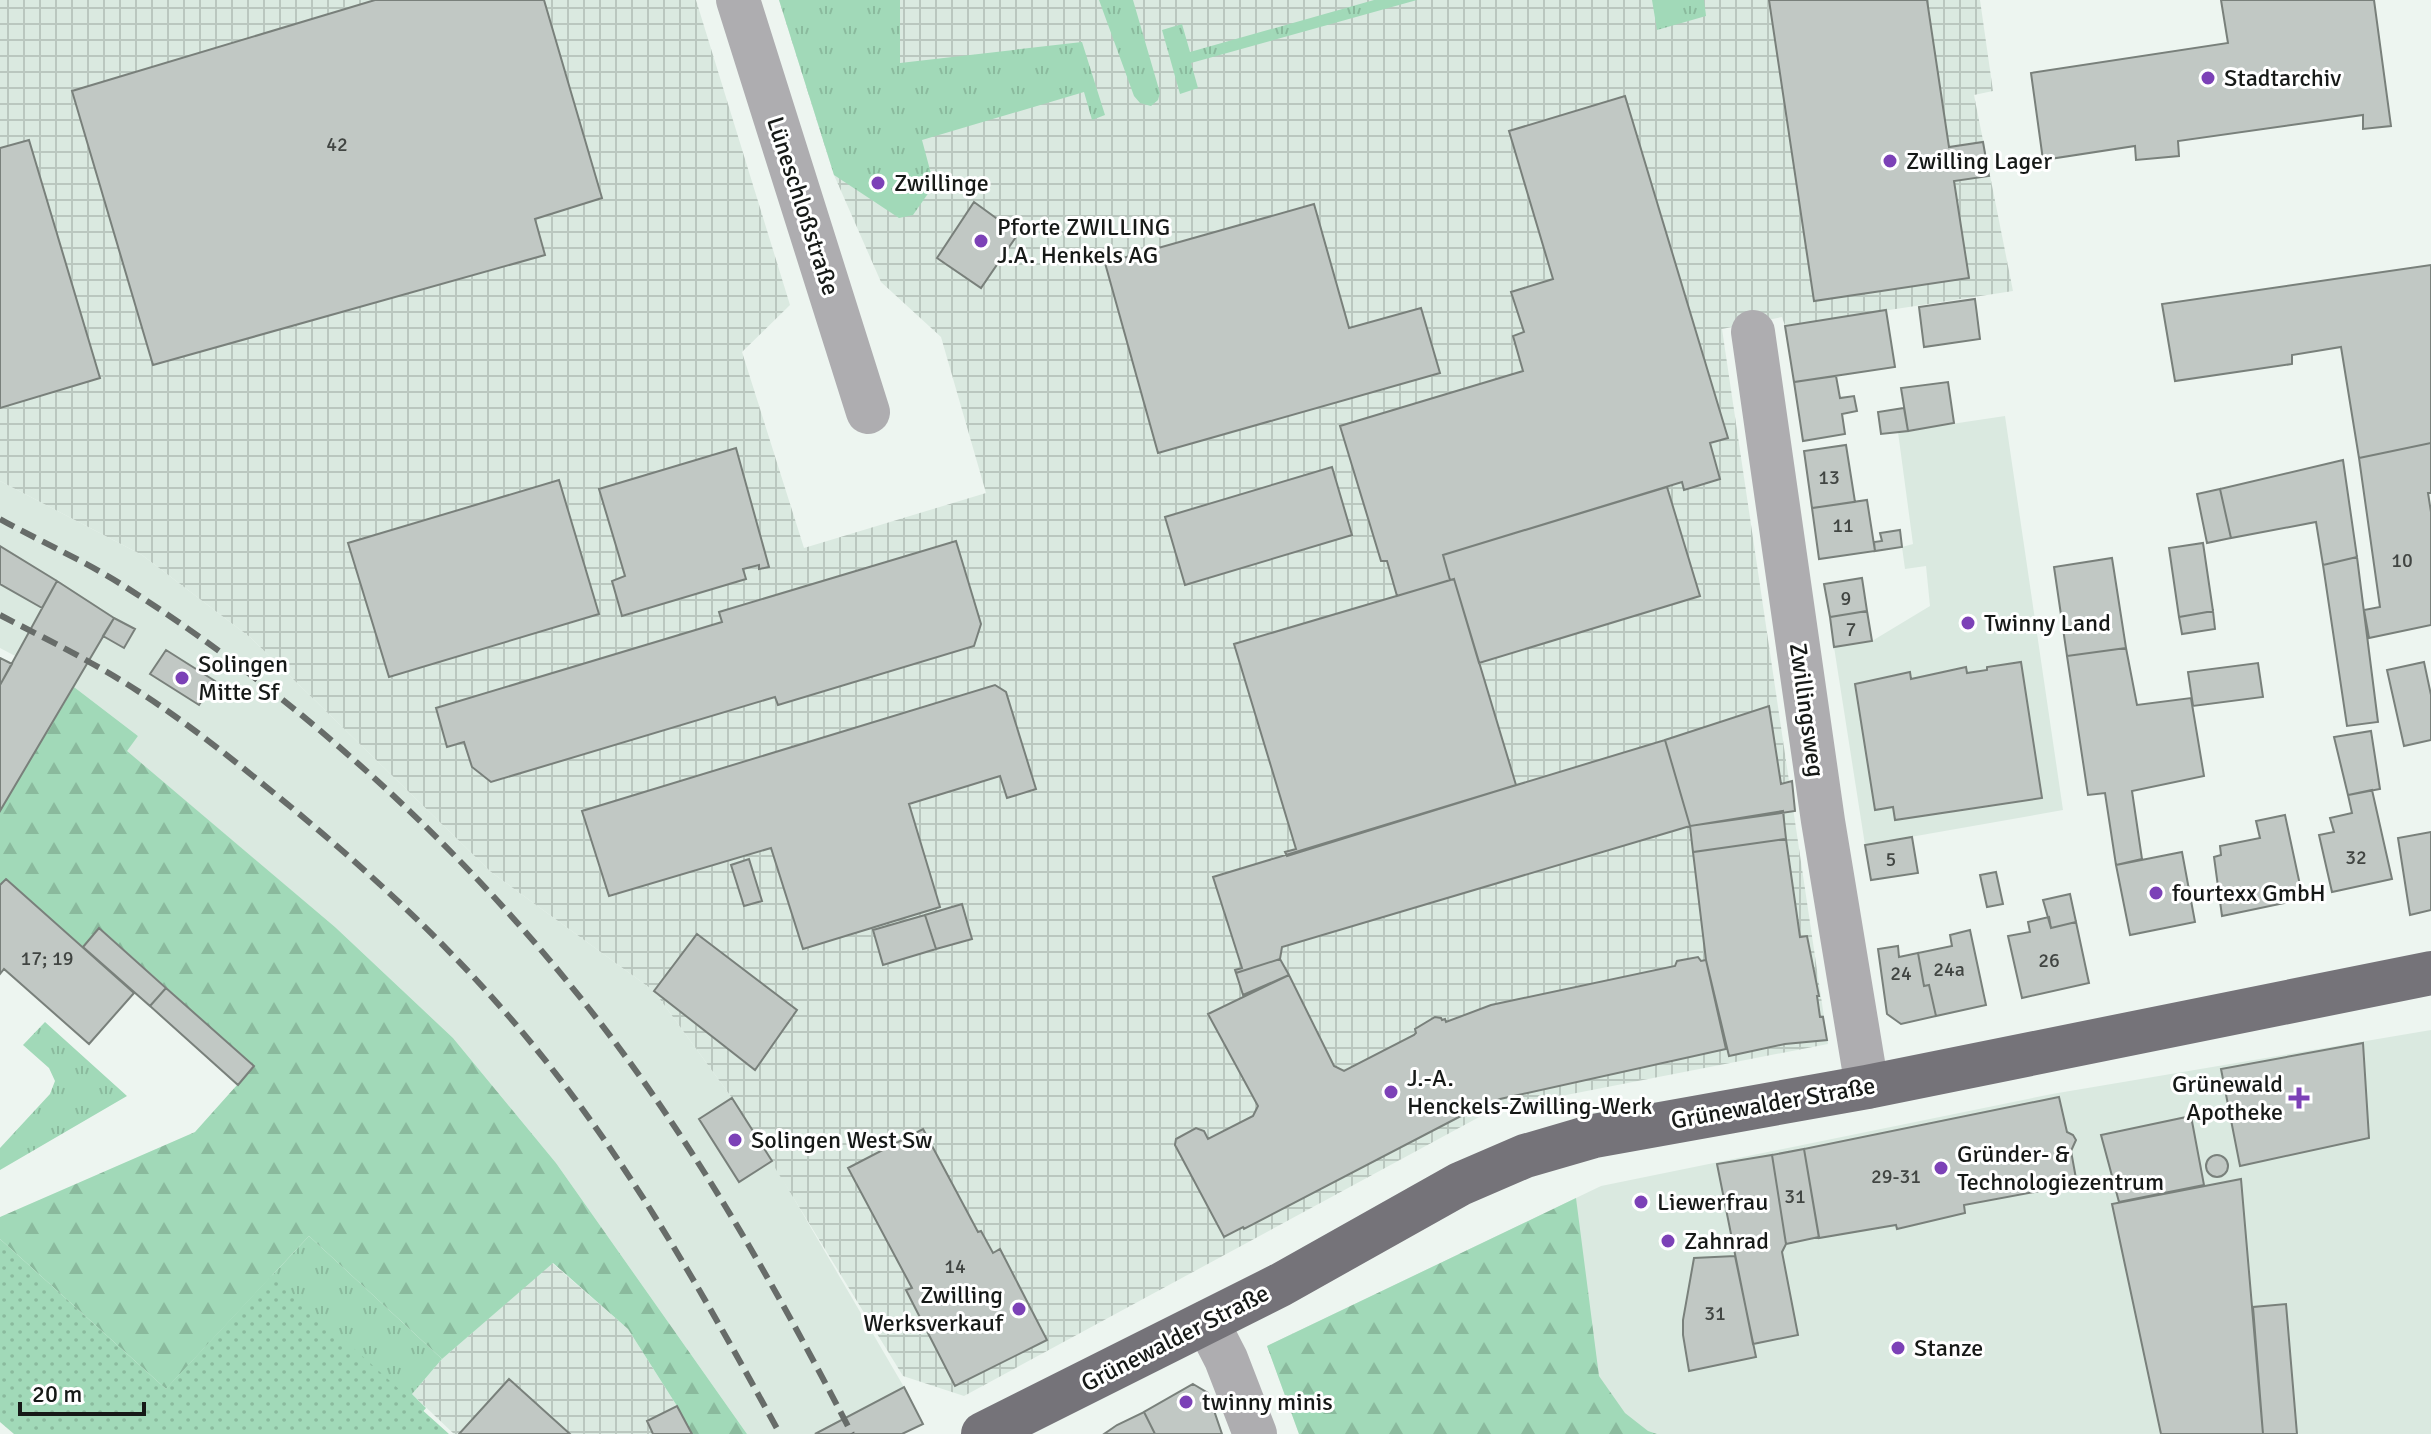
<svg xmlns="http://www.w3.org/2000/svg" width="2431" height="1434" viewBox="0 0 2431 1434" font-family="Signika,sans-serif">
<style>
.built{fill:#dae9e0}
.industrial{fill:url(#industrial-grid)}
.grass{fill:url(#grass-tufts)}
.forest{fill:url(#forest-firs)}
.park{fill:url(#park-dots)}
.building{fill:#c1c8c4;stroke:#79807b;stroke-width:2}
.lines{fill:none;stroke-linecap:round;stroke-linejoin:round}
.minor{stroke:#aeadb0;stroke-width:44}
.primary{stroke:#757379;stroke-width:44}
.rail{stroke:#676c69;stroke-width:6;stroke-dasharray:16 8;stroke-linecap:butt}
.poi-dot{fill:#7c41b7;stroke:#fff;stroke-width:3}
.labels{text-anchor:middle;stroke-width:6;stroke-linejoin:round;paint-order:stroke}
.number-label{font-size:20px;fill:#414542}
.poi-label{font-size:24px;fill:#161917;stroke:#fff;text-anchor:start}
.street-label{font-size:24px;fill:#161917;stroke:#fff}
</style>
<defs>
<pattern id="industrial-grid" width="8" height="8" patternUnits="userSpaceOnUse" patternTransform="scale(2)"><rect width="8" height="8" fill="#dae9e0"/><path d="M0 4h8M4 0v8" fill="none" stroke="#bac7bf"/></pattern>
<pattern id="grass-tufts" width="24" height="20" patternUnits="userSpaceOnUse" patternTransform="scale(2)"><rect width="24" height="20" fill="#a1d9b8"/><path d="M3 7l-1-3M5 7V3M7 7l1-3M15 17l-1-3M17 17v-4M19 17l1-3" fill="none" stroke="#8aba9d"/></pattern>
<pattern id="forest-firs" width="22" height="20" patternUnits="userSpaceOnUse" patternTransform="scale(2)"><rect width="22" height="20" fill="#a1d9b8"/><path d="M5 1l3.5 6h-7zM16 11l3.5 6h-7z" fill="#8aba9d"/></pattern>
<pattern id="park-dots" width="8" height="8" patternUnits="userSpaceOnUse" patternTransform="scale(2)"><rect width="8" height="8" fill="#a1d9b8"/><path d="M2 2h.1M6 6h.1" fill="none" stroke="#8aba9d" stroke-width="1.8" stroke-linecap="round"/></pattern>
</defs>
<rect width="100%" height="100%" fill="#edf5f0"/>
<!-- built -->
<path class="built" d="M 2005,416 L 2063,810 L 1865,845 L 1834,647 L 1872,641 L 1930,606 L 1926,566 L 1905,569 L 1902,547 L 1913,544 L 1898,432 Z
M 0,481 L 142,555 L 251,638 L 491,872 L 654,991 L 732,1098 L 772,1161 L 904,1387 L 815,1434 L 747,1434 L 556,1163 L 453,1038 L 335,927 L 126,751 L 138,736 L 74,687 L 0,648 Z
M 2431,1030 L 2431,1434 L 1299,1434 L 1267,1346 L 1601,1186 L 2052,1094 Z"/>
<!-- industrial -->
<path class="industrial" d="M 0,0 L 696,0 L 790,305 L 742,352 L 804,548 L 986,493 L 941,337 L 881,282 L 834,175 L 779,0 L 1980,0 L 1993,91 L 1974,95 L 2013,291 L 1785,326 L 1782,317 L 1722,329 L 1828,1044 L 1494,1109 L 964,1396 L 903,1376 L 732,1098 L 654,991 L 491,872 L 251,638 L 142,555 L 0,481 Z
M 552,1263 L 628,1329 L 677,1406 L 692,1434 L 454,1434 L 412,1394 L 442,1359 Z"/>
<!-- grass -->
<path class="grass" d="M 779,0 L 900,0 L 900,63 L 1082,42 L 1105,115 L 1092,120 L 1084,92 L 922,140 L 934,185 L 913,215 L 899,218 L 834,175 Z
M 1099,0 L 1133,0 L 1160,93 L 1158,100 L 1151,106 L 1140,103 L 1134,96 Z
M 1374,0 L 1417,0 L 1191,63 L 1198,88 L 1180,94 L 1162,30 L 1182,24 L 1190,52 Z
M 1652,0 L 1704,0 L 1706,16 L 1657,30 Z
M 45,1022 L 127,1096 L 0,1170 L 0,1148 L 50,1094 L 55,1081 L 49,1068 L 23,1045 Z
M 309,1236 L 442,1359 L 412,1394 L 426,1408 L 404,1434 L 166,1389 Z"/>
<!-- forest -->
<path class="forest" d="M 74,687 L 138,736 L 127,751 L 335,927 L 453,1038 L 556,1163 L 747,1434 L 692,1434 L 677,1406 L 628,1329 L 553,1263 L 442,1359 L 309,1236 L 166,1389 L 0,1239 L 0,1217 L 195,1132 L 254,1066 L 100,928 L 83,947 L 6,879 L 0,885 L 0,811 Z
M 1576,1198 L 1599,1376 L 1625,1413 L 1648,1431 L 1657,1434 L 1299,1434 L 1267,1346 Z"/>
<!-- park -->
<path class="park" d="M 0,1239 L 166,1389 L 272,1275 L 449,1434 L 14,1434 L 0,1422 Z"/>
<!-- building -->
<path class="building" d="M 375,0 L 544,0 L 602,198 L 535,219 L 545,255 L 153,365 L 72,91 Z
M 1769,0 L 1927,0 L 1949,147 L 1983,142 L 1989,176 L 1954,181 L 1969,278 L 1814,301 Z
M 2221,0 L 2374,0 L 2391,126 L 2363,129 L 2363,115 L 2178,141 L 2179,156 L 2136,160 L 2135,146 L 2043,160 L 2031,73 L 2228,43 Z
M 1625,96 L 1728,438 L 1710,443 L 1720,479 L 1684,490 L 1682,482 L 1443,555 L 1450,580 L 1397,596 L 1387,561 L 1381,561 L 1340,426 L 1523,371 L 1513,336 L 1524,332 L 1511,292 L 1553,279 L 1509,131 Z
M 29,140 L 100,378 L 0,408 L 0,148 Z
M 974,202 L 1018,234 L 981,288 L 937,258 Z
M 1314,204 L 1349,328 L 1421,308 L 1440,373 L 1158,453 L 1105,263 Z
M 2431,265 L 2431,443 L 2359,458 L 2341,347 L 2292,355 L 2292,364 L 2175,381 L 2162,304 Z
M 1975,299 L 1980,339 L 1924,347 L 1919,307 Z
M 1886,310 L 1895,367 L 1794,382 L 1785,326 Z
M 1836,376 L 1840,398 L 1854,396 L 1857,411 L 1842,414 L 1845,434 L 1803,441 L 1794,382 Z
M 1948,382 L 1954,423 L 1908,431 L 1901,388 Z
M 1904,408 L 1908,431 L 1881,434 L 1878,412 Z
M 2431,443 L 2431,493 L 2428,493 L 2431,512 L 2431,625 L 2369,638 L 2364,610 L 2380,607 L 2359,458 Z
M 1846,445 L 1855,502 L 1812,508 L 1804,451 Z
M 736,448 L 769,567 L 759,569 L 759,565 L 743,569 L 746,579 L 622,616 L 612,581 L 625,576 L 599,489 Z
M 2343,460 L 2357,557 L 2323,565 L 2316,522 L 2231,538 L 2220,489 Z
M 1332,467 L 1352,535 L 1185,585 L 1165,517 Z
M 559,480 L 599,614 L 389,677 L 348,543 Z
M 1667,487 L 1700,596 L 1479,663 L 1454,579 L 1450,580 L 1443,555 Z
M 2220,489 L 2231,538 L 2207,543 L 2197,494 Z
M 1867,500 L 1875,551 L 1819,559 L 1812,508 Z
M 1900,530 L 1902,547 L 1875,551 L 1874,542 L 1882,541 L 1880,533 Z
M 956,541 L 981,624 L 974,646 L 778,705 L 775,697 L 491,782 L 472,767 L 464,742 L 447,747 L 436,708 L 722,622 L 719,612 Z
M 2203,543 L 2213,611 L 2179,617 L 2169,548 Z
M 0,546 L 57,581 L 42,608 L 0,584 Z
M 2357,557 L 2378,722 L 2347,726 L 2323,565 Z
M 2112,558 L 2126,648 L 2067,656 L 2054,567 Z
M 1862,578 L 1867,611 L 1830,617 L 1824,584 Z
M 1454,579 L 1516,785 L 1287,856 L 1285,852 L 1296,849 L 1234,644 Z
M 57,581 L 114,618 L 0,811 L 0,685 Z
M 1867,611 L 1872,641 L 1834,647 L 1830,617 Z
M 2213,611 L 2215,629 L 2182,634 L 2179,617 Z
M 114,618 L 135,629 L 124,648 L 103,636 Z
M 2126,648 L 2137,705 L 2191,698 L 2204,776 L 2132,791 L 2142,859 L 2116,865 L 2105,793 L 2088,795 L 2067,656 Z
M 166,650 L 215,681 L 199,705 L 150,674 Z
M 0,658 L 12,664 L 0,685 Z
M 2021,662 L 2042,798 L 1895,820 L 1893,807 L 1875,810 L 1855,684 L 1910,672 L 1911,679 L 1966,667 L 1967,673 L 1987,670 L 1987,667 Z
M 2424,662 L 2431,695 L 2431,740 L 2404,746 L 2387,670 Z
M 2258,663 L 2263,697 L 2193,706 L 2188,672 Z
M 995,685 L 1006,692 L 1036,789 L 1007,798 L 1000,776 L 909,804 L 940,907 L 803,949 L 771,848 L 609,896 L 582,811 Z
M 1769,706 L 1781,784 L 1792,781 L 1795,811 L 1690,826 L 1665,740 Z
M 2371,731 L 2380,789 L 2348,795 L 2334,737 Z
M 1665,740 L 1690,826 L 1282,947 L 1280,959 L 1236,973 L 1235,970 L 1242,968 L 1213,877 Z
M 2372,790 L 2392,879 L 2332,892 L 2319,835 L 2334,832 L 2330,818 L 2352,813 L 2348,795 Z
M 1783,811 L 1786,839 L 1693,852 L 1690,826 Z
M 2285,815 L 2303,899 L 2222,916 L 2214,857 L 2221,855 L 2220,846 L 2260,838 L 2256,821 Z
M 2431,832 L 2431,910 L 2410,915 L 2398,838 Z
M 1912,837 L 1918,873 L 1871,880 L 1865,845 Z
M 1786,839 L 1800,937 L 1807,936 L 1819,996 L 1817,996 L 1820,1017 L 1823,1017 L 1827,1040 L 1785,1044 L 1729,1056 L 1706,960 L 1693,852 Z
M 2182,852 L 2195,922 L 2130,935 L 2116,865 Z
M 749,859 L 762,901 L 744,906 L 731,865 Z
M 1996,872 L 2003,904 L 1987,907 L 1980,875 Z
M 6,879 L 134,993 L 89,1044 L 4,969 L 0,974 L 0,885 Z
M 2070,894 L 2076,922 L 2051,928 L 2043,900 Z
M 962,904 L 972,939 L 936,949 L 925,915 Z
M 925,915 L 936,949 L 883,965 L 873,930 Z
M 2049,917 L 2051,928 L 2076,922 L 2089,983 L 2022,998 L 2008,936 L 2030,932 L 2028,922 Z
M 99,928 L 166,988 L 150,1006 L 83,947 Z
M 1970,930 L 1986,1005 L 1936,1016 L 1929,985 L 1924,986 L 1918,953 L 1952,946 L 1950,935 Z
M 697,934 L 797,1010 L 755,1070 L 654,991 Z
M 1898,946 L 1899,957 L 1918,953 L 1924,986 L 1929,985 L 1936,1016 L 1901,1024 L 1887,1014 L 1878,949 Z
M 1698,957 L 1701,961 L 1706,960 L 1726,1049 L 1500,1099 L 1459,1117 L 1244,1229 L 1243,1227 L 1224,1237 L 1175,1145 L 1176,1139 L 1196,1128 L 1204,1131 L 1208,1139 L 1253,1116 L 1258,1106 L 1208,1014 L 1289,975 L 1334,1066 L 1344,1071 L 1414,1035 L 1416,1033 L 1415,1029 L 1435,1017 L 1441,1018 L 1442,1020 L 1445,1019 L 1446,1022 L 1491,1005 L 1675,966 L 1677,961 Z
M 1280,959 L 1289,975 L 1243,995 L 1236,973 Z
M 166,988 L 254,1066 L 238,1085 L 150,1006 Z
M 2363,1043 L 2369,1138 L 2240,1166 L 2221,1069 Z
M 2059,1097 L 2067,1132 L 2073,1135 L 2076,1140 L 2071,1151 L 2077,1184 L 1964,1205 L 1965,1213 L 1897,1229 L 1896,1225 L 1819,1238 L 1804,1149 Z
M 732,1098 L 772,1161 L 739,1182 L 699,1119 Z
M 2191,1116 L 2204,1185 L 2119,1202 L 2101,1135 Z
M 923,1129 L 978,1232 L 981,1231 L 993,1253 L 1000,1249 L 1047,1340 L 955,1386 L 906,1290 L 912,1288 L 848,1168 Z
M 1804,1149 L 1819,1237 L 1786,1244 L 1772,1155 Z
M2206 1166a11 11 0 1 1 22 0a11 11 0 1 1-22 0Z
M 1772,1155 L 1786,1244 L 1782,1252 L 1798,1335 L 1753,1344 L 1717,1164 Z
M 2241,1179 L 2263,1434 L 2161,1434 L 2112,1204 Z
M 1735,1256 L 1756,1357 L 1689,1371 L 1683,1335 L 1683,1320 L 1694,1258 Z
M 2286,1304 L 2297,1434 L 2263,1434 L 2253,1307 Z
M 509,1379 L 570,1434 L 459,1434 Z
M 1193,1384 L 1208,1393 L 1222,1434 L 1155,1434 L 1144,1412 Z
M 904,1387 L 923,1424 L 902,1434 L 815,1434 Z
M 677,1406 L 692,1434 L 653,1434 L 647,1421 Z
M 1144,1412 L 1155,1434 L 1104,1434 L 1117,1425 Z"/>
<g class="lines">
<!-- minor -->
<path class="minor" d="M 738,0 L 868,412
M 1753,332 L 1823,821 L 1867,1087
M 1207,1322 L 1226,1359 L 1255,1434"/>
<!-- primary -->
<path class="primary" d="M 983,1434 L 1280,1285 L 1460,1184 L 1525,1156 L 1594,1136 L 1867,1087 L 2431,973"/>
<!-- rail -->
<path class="rail" d="M 0,519 C 41,542 85,561 124,586 C 333,719 523,904 662,1108 C 733,1212 794,1322 852,1434
M 0,615 C 30,631 62,646 91,663 C 153,697 210,741 264,785 C 363,865 457,951 537,1050 C 633,1168 707,1301 780,1434"/>
</g>
<!-- markers -->
<g class="poi-dot">
<circle cx="2208" cy="78" r="8"/>
<circle cx="1890" cy="161" r="8"/>
<circle cx="878" cy="183" r="8"/>
<circle cx="981" cy="241" r="8"/>
<circle cx="1968" cy="623" r="8"/>
<circle cx="182" cy="678" r="8"/>
<circle cx="2156" cy="893" r="8"/>
<circle cx="1391" cy="1092" r="8"/>
<path d="M2295 1086h8v8h8v8h-8v8h-8v-8h-8v-8h8z"/>
<circle cx="735" cy="1140" r="8"/>
<circle cx="1941" cy="1168" r="8"/>
<circle cx="1641" cy="1202" r="8"/>
<circle cx="1668" cy="1241" r="8"/>
<circle cx="1019" cy="1309" r="8"/>
<circle cx="1898" cy="1348" r="8"/>
<circle cx="1186" cy="1402" r="8"/>
</g>
<g class="labels">
<!-- number labels -->
<g class="number-label">
<text x="337" y="151">42</text>
<text x="1829" y="484">13</text>
<text x="1843" y="532">11</text>
<text x="2402" y="567">10</text>
<text x="1846" y="605">9</text>
<text x="1851" y="636">7</text>
<text x="2356" y="864">32</text>
<text x="1891" y="866">5</text>
<text x="47" y="965">17; 19</text>
<text x="2049" y="967">26</text>
<text x="1949" y="976">24a</text>
<text x="1901" y="980">24</text>
<text x="1896" y="1183">29-31</text>
<text x="1795" y="1203">31</text>
<text x="955" y="1273">14</text>
<text x="1715" y="1320">31</text>
</g>
<!-- poi labels -->
<g class="poi-label">
<text x="2224" y="86">Stadtarchiv</text>
<text x="1906" y="169">Zwilling Lager</text>
<text x="894" y="191">Zwillinge</text>
<text x="997" y="235">Pforte ZWILLING<tspan x="997" dy="28">J.A. Henkels AG</tspan></text>
<text x="1984" y="631">Twinny Land</text>
<text x="198" y="672">Solingen<tspan x="198" dy="28">Mitte Sf</tspan></text>
<text x="2172" y="901">fourtexx GmbH</text>
<text x="1407" y="1086">J.-A.<tspan x="1407" dy="28">Henckels-Zwilling-Werk</tspan></text>
<text x="2283" y="1092" text-anchor="end">Grünewald<tspan x="2283" dy="28">Apotheke</tspan></text>
<text x="751" y="1148">Solingen West Sw</text>
<text x="1957" y="1162">Gründer- &amp;<tspan x="1957" dy="28">Technologiezentrum</tspan></text>
<text x="1657" y="1210">Liewerfrau</text>
<text x="1684" y="1249">Zahnrad</text>
<text x="1003" y="1303" text-anchor="end">Zwilling<tspan x="1003" dy="28">Werksverkauf</tspan></text>
<text x="1914" y="1356">Stanze</text>
<text x="1202" y="1410">twinny minis</text>
</g>
<!-- street labels -->
<g class="street-label">
<text transform="translate(803 206) rotate(72)" y="8">Lüneschloßstraße</text>
<text transform="translate(1807 710) rotate(82)" y="8">Zwillingsweg</text>
<text transform="translate(1773 1103) rotate(-10)" y="8">Grünewalder Straße</text>
<text transform="translate(1175 1338) rotate(-27)" y="8">Grünewalder Straße</text>
</g>
</g>
<!-- scale -->
<path d="M20 1402v12h124v-12" fill="none" stroke="#161917" stroke-width="4"/>
<text x="32" y="1402" font-size="24" fill="#161917" stroke="#ffffff" stroke-width="6" paint-order="stroke">20 m</text>
</svg>
